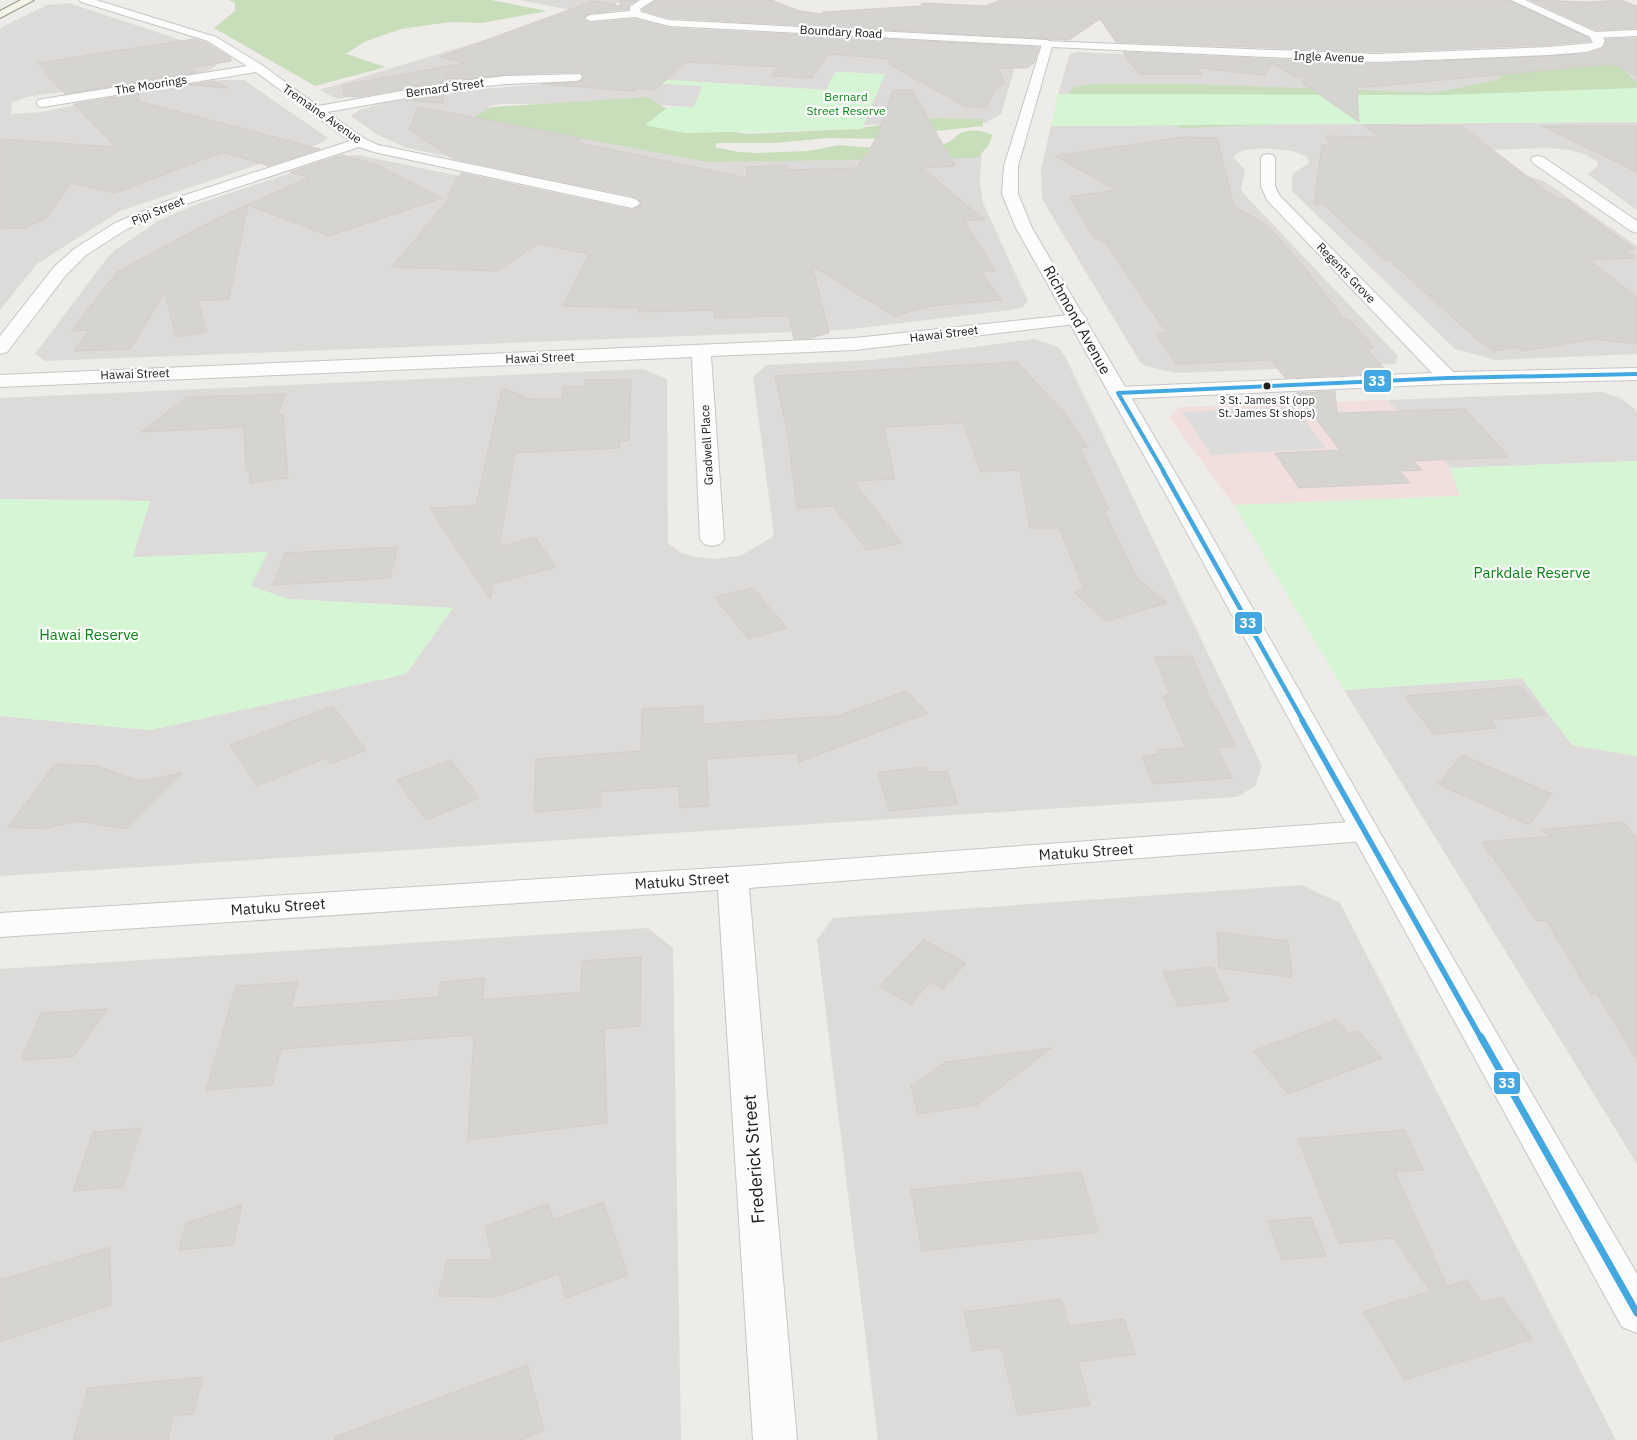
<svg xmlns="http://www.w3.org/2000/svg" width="1637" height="1440" viewBox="0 0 1637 1440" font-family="'IBM Plex Sans',sans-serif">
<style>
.residential{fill:#dddbd9}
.commercial{fill:#f0dfdd}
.religious{fill:#dcdcda}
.forest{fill:#c8debb}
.park{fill:#d5f5d5}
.building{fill:#d6d4d1;stroke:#d2cec9}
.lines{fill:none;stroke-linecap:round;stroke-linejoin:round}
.minor-casing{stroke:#c7c6c4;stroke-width:2}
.tertiary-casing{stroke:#c7c6c4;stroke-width:2}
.secondary-casing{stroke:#97987f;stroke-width:2}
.minor{fill:#fcfcfc;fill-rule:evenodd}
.tertiary{fill:#fcfcfc;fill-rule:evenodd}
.secondary{fill:#f4f4eb;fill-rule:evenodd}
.bus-1-far3-casing{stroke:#fff;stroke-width:6}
.bus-1-far2-casing{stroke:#fff;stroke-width:8}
.bus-1-far1-casing{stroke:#fff;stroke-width:9}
.bus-1-casing{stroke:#fff;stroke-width:11}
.bus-1-far3{stroke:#42a8e4;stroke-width:4}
.bus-1-far2{stroke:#42a8e4;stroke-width:4.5}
.bus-1-far1{stroke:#42a8e4;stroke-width:5.5}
.bus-1{stroke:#42a8e4;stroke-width:7}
.bus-dot{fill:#202020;stroke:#fff;stroke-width:2}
.labels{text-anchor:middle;stroke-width:4.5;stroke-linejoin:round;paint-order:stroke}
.far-bus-label{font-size:11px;fill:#202020;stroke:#fff}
.far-street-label{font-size:12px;fill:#202020;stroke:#fff}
.far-park-label{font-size:12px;fill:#05860f;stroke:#fff}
.street-label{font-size:15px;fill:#202020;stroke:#fff}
.park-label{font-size:15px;fill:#05860f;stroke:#fff}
.near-street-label{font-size:18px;fill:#202020;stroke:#fff}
.line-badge{stroke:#fff;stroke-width:2}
.badge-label{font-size:14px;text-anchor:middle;font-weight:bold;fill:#fff}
</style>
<rect width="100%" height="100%" fill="#eeece8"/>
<!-- residential -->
<path class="residential" d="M 519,0 L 625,0 L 616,3 L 616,8 L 613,11 L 602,13 L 586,13 Z
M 69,3 L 187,42 L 217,65 L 210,70 L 198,73 L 26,97 L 12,103 L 11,114 L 42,112 L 103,99 L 222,80 L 244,80 L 328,138 L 319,144 L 120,211 L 37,264 L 0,310 L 0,28 L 47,5 Z
M 541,23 L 1020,51 L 1001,114 L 986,123 L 863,125 L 884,74 L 836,72 L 826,90 L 603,76 L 571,71 L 503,76 L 434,84 L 337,99 L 319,90 Z
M 1635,50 L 1637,51 L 1637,88 L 1444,95 L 1058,94 L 1070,54 L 1077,52 L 1362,66 L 1428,65 Z
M 600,80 L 703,86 L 694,107 L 610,103 L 500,104 L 490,106 L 484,118 L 718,159 L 982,149 L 980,183 L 983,203 L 1028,301 L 1023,307 L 1011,310 L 843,330 L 45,361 L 35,354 L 107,258 L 115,250 L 160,220 L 197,204 L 342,156 L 358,155 L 639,213 L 661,202 L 407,148 L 376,134 L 351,116 L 359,110 L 388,102 L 470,90 L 544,84 L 565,85 Z
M 1637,122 L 1637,210 L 1587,174 L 1597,167 L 1598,162 L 1586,155 L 1570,150 L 1547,148 L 1488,150 L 1525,175 L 1544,181 L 1637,246 L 1637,354 L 1495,360 L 1455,349 L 1292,191 L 1292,178 L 1294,173 L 1309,163 L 1307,157 L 1293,151 L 1263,148 L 1245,150 L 1236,154 L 1234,158 L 1245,170 L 1241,189 L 1244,194 L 1398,356 L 1395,364 L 1179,373 L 1165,371 L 1144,365 L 1140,362 L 1042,199 L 1041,170 L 1051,126 Z
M 1035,339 L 1059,348 L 1065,356 L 1262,766 L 1255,786 L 1237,797 L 0,876 L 0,716 L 150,730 L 406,674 L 453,608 L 288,599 L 251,587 L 132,557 L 150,501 L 0,499 L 0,398 L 643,369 L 667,379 L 668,543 L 680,552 L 690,556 L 714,559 L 740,556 L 774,536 L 753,377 L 766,365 L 872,360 Z
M 1602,392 L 1621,398 L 1637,411 L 1637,461 L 1450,468 L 1387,400 Z
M 1522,678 L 1572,745 L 1637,756 L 1637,1164 L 1344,690 Z
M 1302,885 L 1340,903 L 1616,1440 L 878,1440 L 817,940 L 833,918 Z
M 648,928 L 673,948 L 681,1440 L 0,1440 L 0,969 Z"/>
<!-- commercial -->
<path class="commercial" d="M 1387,400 L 1450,468 L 1460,496 L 1234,505 L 1169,417 L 1180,407 Z"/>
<!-- religious -->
<path class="religious" d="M 1295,407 L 1326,448 L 1211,455 L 1183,412 Z"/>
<!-- forest -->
<path class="forest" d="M 229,0 L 491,0 L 547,11 L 482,23 L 450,22 L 401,29 L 364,42 L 346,54 L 386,67 L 315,86 L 214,28 L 235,11 L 235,3 Z
M 1526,58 L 1613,58 L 1637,83 L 1637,118 L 1379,121 L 1181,128 L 1164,121 L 1063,102 L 1074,87 L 1092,84 L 1194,84 L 1434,93 L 1496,80 Z
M 648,97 L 679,117 L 688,126 L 749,134 L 850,129 L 936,118 L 983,119 L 983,126 L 917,133 L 887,139 L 828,138 L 776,143 L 717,143 L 715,147 L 739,152 L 757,153 L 808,151 L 840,145 L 873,148 L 941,145 C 953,142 953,137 961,133 C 971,128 983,131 993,135 L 988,146 L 977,158 L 708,162 L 472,118 L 492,107 Z"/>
<!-- park -->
<path class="park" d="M 835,72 L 885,74 L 862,129 L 685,133 L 645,125 L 668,107 L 694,107 L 702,86 L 600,80 L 603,76 L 826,90 Z
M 1637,88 L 1637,122 L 1051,126 L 1058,94 L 1444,95 Z
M 1637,461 L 1637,756 L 1572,745 L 1522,678 L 1344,690 L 1234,505 L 1460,496 L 1450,468 Z
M 0,499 L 150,501 L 133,557 L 268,552 L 251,586 L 288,599 L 453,608 L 406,674 L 150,730 L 0,716 Z"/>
<!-- building -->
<path class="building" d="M 620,0 L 637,0 L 629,5 L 628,9 L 590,13 L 583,19 L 590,23 L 635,19 L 669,28 L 1039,47 L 1034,63 L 1027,68 L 998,68 L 1005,83 L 995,89 L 986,108 L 964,106 L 889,64 L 891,59 L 828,54 L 812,78 L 771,76 L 778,67 L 686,62 L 655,90 L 637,88 L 634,91 L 542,84 L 580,82 L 584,76 L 580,72 L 506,74 L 464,79 L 447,78 L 447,72 L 446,81 L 358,97 L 344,96 L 343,85 L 466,63 L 440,57 L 593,1 L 620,6 Z
M 656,0 L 771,0 L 800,11 L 822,14 L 823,12 L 920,6 L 922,3 L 986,6 L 1000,0 L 1509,0 L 1589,38 L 1590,41 L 1549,45 L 1376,52 L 1116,42 L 1100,19 L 1069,40 L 1050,39 L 669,18 L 642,10 Z
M 1530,0 L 1588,2 L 1620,0 L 1637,6 L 1637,28 L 1596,30 Z
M 1637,38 L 1637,76 L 1613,64 L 1357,88 L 1359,122 L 1301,82 L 1307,77 L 1294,77 L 1273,63 L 1265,75 L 1197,68 L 1202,74 L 1139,74 L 1123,52 L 1376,64 L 1586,54 L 1603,49 L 1607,39 Z
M 194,39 L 207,43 L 231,58 L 231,61 L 190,68 L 198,72 L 65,94 L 44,72 L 46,71 L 38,63 Z
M 215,81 L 229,88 L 188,85 Z
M 893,90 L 912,90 L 955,166 L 922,168 L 985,220 L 964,220 L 995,271 L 981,272 L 1002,300 L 931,306 L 894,316 L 812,266 L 829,333 L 810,338 L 794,339 L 789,316 L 714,318 L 714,310 L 638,312 L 639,308 L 563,306 L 589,254 L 537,244 L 497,271 L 392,267 L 452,195 L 447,197 L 461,173 L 632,210 L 638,207 L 642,203 L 632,196 L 454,159 L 409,130 L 418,107 L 583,138 L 574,142 L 748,178 L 746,167 L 786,165 L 787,170 L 857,168 L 877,137 Z
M 139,93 L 138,101 L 320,149 L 269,166 L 223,152 L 115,193 L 71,183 L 47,218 L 24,228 L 0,229 L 0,139 L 116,147 L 74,104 Z
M 444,93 L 443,103 L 405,100 Z
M 1363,125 L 1462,126 L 1557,199 L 1566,199 L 1634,249 L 1625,250 L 1636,258 L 1589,260 L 1637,297 L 1637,344 L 1592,339 L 1524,351 L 1517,347 L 1494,351 L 1480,342 L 1389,260 L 1384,260 L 1362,238 L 1359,238 L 1325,205 L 1314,204 L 1322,144 L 1331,146 L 1325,136 L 1379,137 Z
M 1542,126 L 1637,126 L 1637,172 Z
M 1184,137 L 1217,138 L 1234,206 L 1267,225 L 1305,268 L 1344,319 L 1350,320 L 1374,348 L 1366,348 L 1388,373 L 1285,378 L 1271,360 L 1176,364 L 1156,334 L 1167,333 L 1105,243 L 1095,238 L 1069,197 L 1116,190 L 1055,156 Z
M 342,155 L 375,164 L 442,198 L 329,236 L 248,205 L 229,299 L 198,301 L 207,332 L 176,337 L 165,293 L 130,349 L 74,351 L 89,330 L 71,331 L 117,272 L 214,220 L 309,177 L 290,172 Z
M 1017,362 L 1067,416 L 1088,447 L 1080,448 L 1109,510 L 1104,511 L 1137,578 L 1167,603 L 1106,621 L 1074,592 L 1084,589 L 1059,528 L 1030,528 L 1020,470 L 981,472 L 963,423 L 884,427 L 895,479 L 853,481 L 902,543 L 867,550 L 833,506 L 797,508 L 787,430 L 775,376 Z
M 631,379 L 629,440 L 620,441 L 619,448 L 515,453 L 499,547 L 535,537 L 556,567 L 493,584 L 490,599 L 430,508 L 476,506 L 502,388 L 531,399 L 562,399 L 563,387 L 584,387 L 585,380 Z
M 1335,391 L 1337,413 L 1465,409 L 1509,457 L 1414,461 L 1422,470 L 1400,471 L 1410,483 L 1299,488 L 1275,453 L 1340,450 L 1296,393 Z
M 286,394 L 277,415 L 283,415 L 288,478 L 250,483 L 249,470 L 246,471 L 244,427 L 141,432 L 187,397 Z
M 398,547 L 390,578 L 273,585 L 285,553 Z
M 753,588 L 787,628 L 748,639 L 715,597 Z
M 1192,656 L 1214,708 L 1216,708 L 1236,746 L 1217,748 L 1232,778 L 1153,784 L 1142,756 L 1159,754 L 1157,750 L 1186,748 L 1163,696 L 1169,693 L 1155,657 Z
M 1521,686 L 1546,715 L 1491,720 L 1497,728 L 1433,734 L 1405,696 Z
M 906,691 L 928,713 L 799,762 L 797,753 L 706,759 L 709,806 L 680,808 L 679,786 L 600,792 L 600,807 L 534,812 L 536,759 L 641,751 L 642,709 L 703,706 L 703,724 L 838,716 Z
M 333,706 L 366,750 L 330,764 L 326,758 L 257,786 L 230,745 Z
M 1462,755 L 1552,794 L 1529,825 L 1438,784 Z
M 451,760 L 479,798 L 426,820 L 397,780 Z
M 55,764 L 97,766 L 140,781 L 182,773 L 126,829 L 78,821 L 42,829 L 8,827 Z
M 926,767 L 928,772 L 947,771 L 958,804 L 889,811 L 878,772 Z
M 1623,822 L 1637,838 L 1637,1060 L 1597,994 L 1591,995 L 1546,920 L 1537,921 L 1482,842 L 1553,836 L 1540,830 Z
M 1217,932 L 1288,941 L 1292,977 L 1219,968 Z
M 924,940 L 966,963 L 943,989 L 930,982 L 911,1005 L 879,986 Z
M 641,957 L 640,1026 L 604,1029 L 607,1123 L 468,1140 L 474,1035 L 281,1049 L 272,1085 L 206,1090 L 236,986 L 298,982 L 291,1008 L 439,997 L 441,982 L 485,978 L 482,1000 L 581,992 L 582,961 Z
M 1213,967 L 1229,1001 L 1178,1006 L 1163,972 Z
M 108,1009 L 73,1057 L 21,1060 L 41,1013 Z
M 1336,1020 L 1349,1034 L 1358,1031 L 1382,1058 L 1288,1094 L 1253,1051 Z
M 1052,1048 L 977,1105 L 918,1114 L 911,1086 L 945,1062 Z
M 141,1128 L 123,1187 L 73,1191 L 93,1132 Z
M 1405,1130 L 1423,1170 L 1395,1172 L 1447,1286 L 1467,1280 L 1482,1302 L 1502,1297 L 1532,1339 L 1405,1380 L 1363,1312 L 1430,1291 L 1394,1238 L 1339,1243 L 1298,1139 Z
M 1081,1172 L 1099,1232 L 922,1251 L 911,1190 Z
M 603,1202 L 628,1275 L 566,1298 L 559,1274 L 495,1297 L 438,1296 L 447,1260 L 493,1260 L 485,1226 L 548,1204 L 553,1220 Z
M 242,1205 L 233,1245 L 179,1250 L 186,1223 Z
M 1311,1217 L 1326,1256 L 1282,1260 L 1268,1221 Z
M 110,1247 L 111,1305 L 0,1342 L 0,1280 Z
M 1061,1299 L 1069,1326 L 1124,1319 L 1135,1354 L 1078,1362 L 1090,1405 L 1018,1415 L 1001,1347 L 973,1351 L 964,1312 Z
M 527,1365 L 544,1431 L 520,1440 L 335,1440 L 334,1437 Z
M 203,1377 L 193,1414 L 173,1416 L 168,1440 L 73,1440 L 88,1388 Z"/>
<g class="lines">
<!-- minor casing -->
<g class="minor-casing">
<path id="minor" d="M 80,0 L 96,0 L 216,37 L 262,65 L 318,106 L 452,82 L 506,76 L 580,74 L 582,77 L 580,80 L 576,81 L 506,84 L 452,90 L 327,112 L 365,139 L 378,145 L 632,198 L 637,200 L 640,203 L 637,206 L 632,208 L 374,152 L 359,147 L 177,207 L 127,229 L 86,255 L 66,275 L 7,352 L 0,354 L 0,336 L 54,267 L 74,249 L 115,223 L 167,201 L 350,141 L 256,72 L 43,107 L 38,106 L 37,103 L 38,100 L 43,99 L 247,66 L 208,41 L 81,2 Z
M 640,0 L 654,0 L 640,9 L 641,12 L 669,20 L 1047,40 L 1053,43 L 1047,46 L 669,26 L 635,17 L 590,21 L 585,18 L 590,15 L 630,11 L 630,7 Z
M 1637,30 L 1637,36 L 1594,38 L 1588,35 L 1594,32 Z
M 1268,154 L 1273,155 L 1275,158 L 1275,186 L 1279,195 L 1453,372 L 1637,368 L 1637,380 L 1448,384 L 1118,399 L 1111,397 L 1108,393 L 1111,389 L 1118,387 L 1432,373 L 1267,200 L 1261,186 L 1261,158 L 1263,155 Z
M 1538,156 L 1543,157 L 1637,221 L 1637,233 L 1631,231 L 1533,163 L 1531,160 L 1533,157 Z
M 1078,314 L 1084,315 L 1087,319 L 1084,323 L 855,350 L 711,356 L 724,539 L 720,544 L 712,546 L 704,544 L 700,539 L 692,357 L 0,387 L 0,375 L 855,338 Z
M 1364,821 L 1375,824 L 1379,831 L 1375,838 L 1364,841 L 749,888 L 797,1440 L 753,1440 L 718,890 L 0,937 L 0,913 L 733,867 Z"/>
</g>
<!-- tertiary casing -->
<g class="tertiary-casing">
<path id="tertiary" d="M 1511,0 L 1525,0 L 1598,33 L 1605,40 L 1602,47 L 1586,52 L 1549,55 L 1376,62 L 1052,47 L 1018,166 L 1018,194 L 1032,228 L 1190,498 L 1379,831 L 1637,1274 L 1637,1333 L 1622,1327 L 1168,498 L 1016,228 L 1002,194 L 1004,166 L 1043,41 L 1376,54 L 1549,47 L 1593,43 L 1590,37 Z"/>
</g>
<!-- secondary casing -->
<g class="secondary-casing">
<path id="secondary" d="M 21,0 L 34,0 L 0,18 L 0,11 Z"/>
</g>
<!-- minor -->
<use href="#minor" class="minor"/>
<!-- tertiary -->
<use href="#tertiary" class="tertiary"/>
<!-- secondary -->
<use href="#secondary" class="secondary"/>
<!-- bus-1-far3 casing -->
<g class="bus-1-far3-casing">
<path id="bus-1-far3" d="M 1118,393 L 1164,472
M 1118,393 L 1448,378 L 1637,374"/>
</g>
<!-- bus-1-far2 casing -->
<g class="bus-1-far2-casing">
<path id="bus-1-far2" d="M 1163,471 L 1303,721"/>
</g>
<!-- bus-1-far1 casing -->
<g class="bus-1-far1-casing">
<path id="bus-1-far1" d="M 1302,720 L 1481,1038"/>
</g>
<!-- bus-1 casing -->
<g class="bus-1-casing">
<path id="bus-1" d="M 1481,1037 L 1637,1313"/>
</g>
<!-- bus-1-far3 -->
<use href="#bus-1-far3" class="bus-1-far3"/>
<!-- bus-1-far2 -->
<use href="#bus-1-far2" class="bus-1-far2"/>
<!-- bus-1-far1 -->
<use href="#bus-1-far1" class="bus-1-far1"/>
<!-- bus-1 -->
<use href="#bus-1" class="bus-1"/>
</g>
<!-- markers -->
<circle class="bus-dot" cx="1267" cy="386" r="4.5"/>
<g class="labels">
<!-- far-bus labels -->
<g class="far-bus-label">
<text x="1267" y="404">3 St. James St (opp<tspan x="1267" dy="13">St. James St shops)</tspan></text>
</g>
<!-- far-street labels -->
<g class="far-street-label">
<text transform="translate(841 32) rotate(3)" y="4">Boundary Road</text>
<text transform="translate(1329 57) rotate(2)" y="4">Ingle Avenue</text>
<text transform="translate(151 85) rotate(-9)" y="4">The Moorings</text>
<text transform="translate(445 88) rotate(-8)" y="4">Bernard Street</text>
<text transform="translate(322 114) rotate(35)" y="4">Tremaine Avenue</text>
<text transform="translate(158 211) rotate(-23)" y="4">Pipi Street</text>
<text transform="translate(1346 273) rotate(46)" y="4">Regents Grove</text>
<text transform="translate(944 334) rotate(-7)" y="4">Hawai Street</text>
<text transform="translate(540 358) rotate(-2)" y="4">Hawai Street</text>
<text transform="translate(135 374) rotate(-2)" y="4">Hawai Street</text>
<text transform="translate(707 445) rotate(-93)" y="4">Gradwell Place</text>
</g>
<!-- far-park labels -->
<g class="far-park-label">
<text x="846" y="101">Bernard<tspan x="846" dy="14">Street Reserve</tspan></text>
</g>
<!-- street labels -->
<g class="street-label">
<text transform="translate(1077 320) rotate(61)" y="5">Richmond Avenue</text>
<text transform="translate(1086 852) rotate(-4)" y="5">Matuku Street</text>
<text transform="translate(682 881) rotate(-4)" y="5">Matuku Street</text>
<text transform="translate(278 907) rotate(-4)" y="5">Matuku Street</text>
</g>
<!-- park labels -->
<g class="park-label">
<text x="1532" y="578">Parkdale Reserve</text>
<text x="89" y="640">Hawai Reserve</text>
</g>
<!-- near-street labels -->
<g class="near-street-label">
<text transform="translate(754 1159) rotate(-94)" y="6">Frederick Street</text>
</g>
</g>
<g class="line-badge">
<rect x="1363" y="369" width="29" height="24" rx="5" fill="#42a8e4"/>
<rect x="1234" y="611" width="29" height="24" rx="5" fill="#42a8e4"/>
<rect x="1493" y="1071" width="28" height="24" rx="5" fill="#42a8e4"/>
</g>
<g class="badge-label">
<text x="1377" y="386">33</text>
<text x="1248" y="628">33</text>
<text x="1507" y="1088">33</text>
</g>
</svg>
